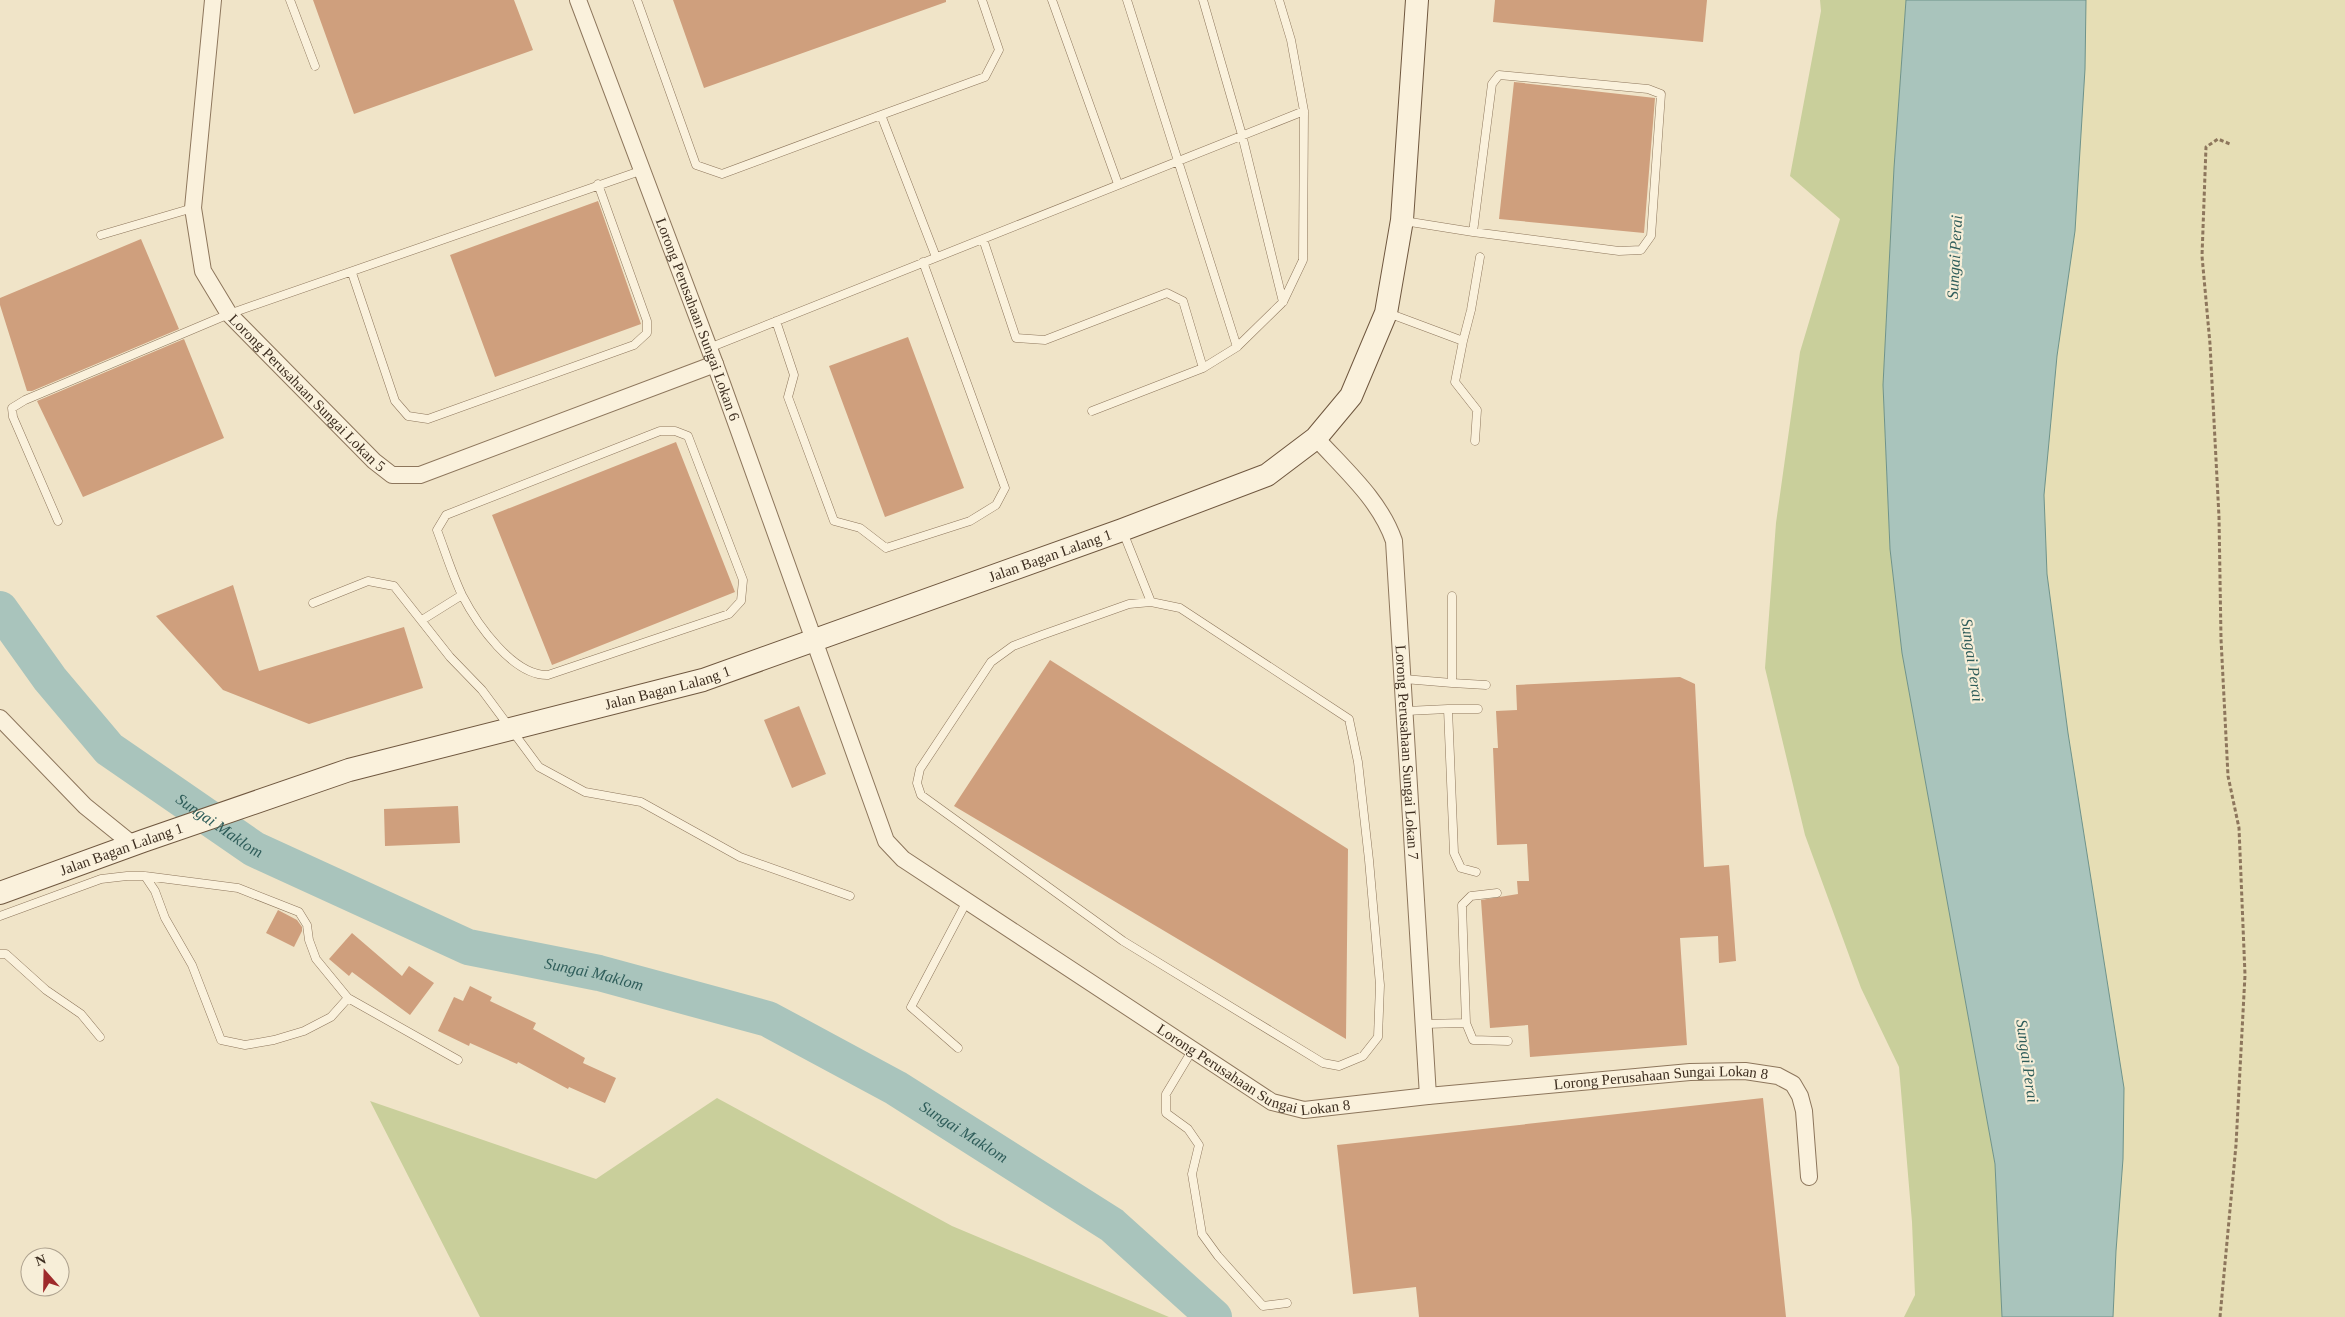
<svg xmlns="http://www.w3.org/2000/svg" width="2345" height="1317" viewBox="0 0 2345 1317" font-family="Georgia,serif">
<style>
.farmland{fill:#e6deb5}
.green{fill:#c9cf9b}
.water{fill:#a9c4bc;stroke:#6f938a}
.lines{fill:none;stroke-linecap:round;stroke-linejoin:round}
.river{stroke:#a9c4bc;stroke-width:36}
.building{fill:#cf9f7d}
.lane-casing{stroke:#8d765c;stroke-width:9}
.street-casing{stroke:#8d765c;stroke-width:18}
.secondary-casing{stroke:#6f573f;stroke-width:24}
.path{stroke:#8d765c;stroke-width:3;stroke-dasharray:4 2.5;stroke-linecap:butt}
.lane{stroke:#faf1dc;stroke-width:8}
.street{stroke:#faf1dc;stroke-width:16}
.secondary{stroke:#faf1dc;stroke-width:22}
.labels{text-anchor:middle;stroke-width:4.5;stroke-linejoin:round;paint-order:stroke}
.street-label{font-size:15px;fill:#3d2e20;stroke:#f7eed8}
.water-label{font-size:16px;font-style:italic;fill:#2f5d5a;stroke:#f7eed8}
</style>
<rect width="100%" height="100%" fill="#f0e4c8"/>
<!-- farmland -->
<path class="farmland" d="M 2086,0 L 2345,0 L 2345,1317 L 2113,1317 L 2124,1088 L 2068,733 L 2047,574 L 2044,495 L 2057,356 L 2075,231 L 2085,69 Z"/>
<!-- green -->
<path class="green" d="M 1820,0 L 1906,0 L 1894,168 L 1883,385 L 1890,549 L 1902,653 L 1995,1164 L 2002,1317 L 1904,1317 L 1915,1295 L 1912,1222 L 1899,1067 L 1861,988 L 1805,835 L 1765,668 L 1776,523 L 1800,352 L 1840,219 L 1790,176 L 1821,11 Z
M 717,1098 L 952,1226 L 1169,1317 L 480,1317 L 370,1101 L 596,1179 Z"/>
<!-- water -->
<path class="water" d="M 1906,0 L 2086,0 L 2085,69 L 2075,231 L 2057,356 L 2044,495 L 2047,574 L 2068,733 L 2124,1088 L 2123,1159 L 2116,1251 L 2113,1317 L 2002,1317 L 1995,1164 L 1902,653 L 1890,549 L 1883,385 L 1894,168 Z"/>
<g class="lines">
<!-- river -->
<path class="river" id="s1" d="M 0,609 L 50,679 L 109,749 L 254,849 L 468,947 L 599,973 L 768,1019 L 896,1088 L 1112,1225 L 1214,1317"/>
</g>
<!-- building -->
<path class="building" d="M 313,0 L 514,0 L 533,50 L 354,114 Z
M 673,0 L 946,0 L 946,2 L 704,88 Z
M 1495,0 L 1707,0 L 1703,42 L 1493,22 Z
M 1514,82 L 1655,98 L 1644,233 L 1499,219 Z
M 598,201 L 641,324 L 495,377 L 450,255 Z
M 141,239 L 179,329 L 32,391 L 27,391 L 0,305 L 0,298 Z
M 908,337 L 964,488 L 885,517 L 829,366 Z
M 184,339 L 224,438 L 83,497 L 37,401 Z
M 676,442 L 735,592 L 552,665 L 492,515 Z
M 233,585 L 259,671 L 404,627 L 423,688 L 309,724 L 223,690 L 156,616 Z
M 1050,660 L 1348,849 L 1346,1039 L 954,806 Z
M 1680,677 L 1695,684 L 1704,867 L 1729,865 L 1736,961 L 1719,963 L 1718,936 L 1680,938 L 1687,1045 L 1530,1057 L 1528,1025 L 1490,1028 L 1481,900 L 1518,894 L 1517,881 L 1529,881 L 1527,844 L 1497,845 L 1493,748 L 1498,748 L 1496,711 L 1517,710 L 1516,685 Z
M 799,706 L 826,774 L 792,788 L 764,720 Z
M 458,806 L 460,843 L 385,846 L 384,809 Z
M 278,910 L 297,920 L 302,927 L 302,931 L 294,947 L 266,933 Z
M 352,933 L 402,976 L 409,966 L 434,983 L 410,1015 L 352,972 L 349,976 L 329,959 Z
M 470,986 L 492,997 L 490,1001 L 536,1023 L 533,1029 L 585,1058 L 583,1063 L 616,1078 L 605,1103 L 569,1087 L 568,1089 L 518,1062 L 517,1064 L 470,1043 L 469,1046 L 438,1031 L 454,997 L 463,1001 Z
M 1763,1098 L 1786,1317 L 1419,1317 L 1416,1287 L 1353,1294 L 1337,1145 Z"/>
<g class="lines">
<!-- lane casing -->
<g class="lane-casing">
<path id="lane" d="M 290,0 L 315,66
M 637,0 L 696,165 L 722,174 L 881,115
M 1052,0 L 1118,184
M 1127,0 L 1237,347
M 1203,0 L 1242,135 L 1283,302
M 1404,221 L 1473,232 L 1619,251 L 1641,250 L 1651,236 L 1661,94 L 1648,89 L 1499,75 L 1492,84 L 1473,232
M 101,235 L 193,208
M 983,239 L 1016,338 L 1045,340 L 1167,293 L 1183,301 L 1203,368 L 1092,411
M 936,257 L 881,115 L 985,77 L 999,50 L 982,0
M 352,273 L 395,401 L 408,416 L 428,419 L 634,345 L 647,333 L 647,321 L 598,184
M 1388,313 L 1463,341 L 1455,382 L 1477,410 L 1475,441
M 776,321 L 794,375 L 788,397 L 834,521 L 860,528 L 886,548 L 970,521 L 996,505 L 1005,488 L 923,262
M 1463,341 L 1471,310 L 1480,257
M 709,348 L 1304,111
M 1203,368 L 1237,347 L 1283,302 L 1303,260 L 1304,111 L 1291,40 L 1279,0
M 660,431 L 675,431 L 688,436 L 743,580 L 741,601 L 729,614 L 548,675 C 513,676 477,624 462,595 C 452,574 445,551 437,530 L 446,515 Z
M 58,521 L 13,417 L 12,408 L 25,400 L 229,314 L 643,170
M 1123,532 L 1151,602
M 1151,602 L 1180,608 L 1349,719 L 1358,762 L 1369,860 L 1380,985 L 1378,1037 L 1363,1056 L 1339,1066 L 1323,1063 L 1123,941 L 921,795 L 917,783 L 920,769 L 991,662 L 1013,646 L 1042,635 L 1129,604 Z
M 313,603 L 368,581 L 394,586 L 450,657 L 482,690 L 539,767 L 585,792 L 641,802 L 740,857 L 850,896
M 422,620 L 462,595
M 1404,679 L 1452,683 L 1452,596
M 1452,683 L 1486,685
M 1448,709 L 1478,709
M 1406,711 L 1448,709 L 1454,853 L 1461,868 L 1476,872
M 145,876 L 155,891 L 165,918 L 192,965 L 221,1040 L 245,1045 L 274,1040 L 304,1031 L 331,1017 L 348,998
M 0,916 L 101,879 L 127,876 L 145,876 L 238,888 L 299,912 L 307,925 L 309,940 L 316,959 L 348,998 L 458,1060
M 0,954 L 6,954 L 46,990 L 81,1014 L 100,1037
M 1466,1023 L 1473,1040 L 1508,1041
M 1423,1024 L 1466,1023 L 1462,905 L 1471,896 L 1497,893
M 958,1048 L 911,1007 L 967,901
M 1193,1049 L 1166,1094 L 1166,1113 L 1188,1129 L 1199,1145 L 1192,1174 L 1202,1234 L 1218,1256 L 1263,1306 L 1287,1303"/>
</g>
<!-- street casing -->
<g class="street-casing">
<g id="street">
<path id="s2" d="M 213,0 L 193,208 L 203,271 L 229,314 L 374,461 L 392,475 L 420,475 L 715,364"/>
<path id="s3" d="M 578,0 L 715,364 L 886,841 L 903,859 L 1272,1102 L 1304,1110 L 1428,1096 L 1690,1072 L 1745,1071 L 1778,1076 L 1793,1084 L 1800,1096 L 1804,1111 L 1809,1177"/>
<path id="s4" d="M 1316,438 C 1345,470 1380,500 1394,541 L 1428,1096"/>
<path d="M 0,718 L 85,806 L 132,844"/>
</g>
</g>
<!-- secondary casing -->
<g class="secondary-casing">
<g id="secondary">
<path id="s5" d="M 0,893 L 143,841 L 349,770 L 703,680 L 1122,530 L 1267,475 L 1316,438 L 1351,396 L 1386,313 L 1402,220 L 1417,0"/>
</g>
</g>
<!-- path -->
<path class="path" d="M 2220,1317 L 2236,1145 L 2245,975 L 2239,828 L 2228,776 L 2221,639 L 2219,517 L 2210,344 L 2202,256 L 2206,147 L 2218,139 L 2230,144"/>
<!-- lane -->
<use href="#lane" class="lane"/>
<!-- street -->
<use href="#street" class="street"/>
<!-- secondary -->
<use href="#secondary" class="secondary"/>
</g>
<g class="labels">
<!-- street labels -->
<g class="street-label">
<text dy="5" stroke="none"><textPath href="#s3" startOffset="341">Lorong Perusahaan Sungai Lokan 6</textPath></text>
<text dy="5" stroke="none"><textPath href="#s2" startOffset="434">Lorong Perusahaan Sungai Lokan 5</textPath></text>
<text dy="5" stroke="none"><textPath href="#s5" startOffset="1104">Jalan Bagan Lalang 1</textPath></text>
<text dy="5" stroke="none"><textPath href="#s5" startOffset="699">Jalan Bagan Lalang 1</textPath></text>
<text dy="5" stroke="none"><textPath href="#s4" startOffset="342">Lorong Perusahaan Sungai Lokan 7</textPath></text>
<text dy="5" stroke="none"><textPath href="#s5" startOffset="129">Jalan Bagan Lalang 1</textPath></text>
<text dy="5" stroke="none"><textPath href="#s3" startOffset="1334">Lorong Perusahaan Sungai Lokan 8</textPath></text>
<text dy="5" stroke="none"><textPath href="#s3" startOffset="1754">Lorong Perusahaan Sungai Lokan 8</textPath></text>
</g>
<!-- water labels -->
<g class="water-label">
<text transform="translate(1954 257) rotate(-87)" y="6">Sungai Perai</text>
<text transform="translate(1973 660) rotate(82)" y="6">Sungai Perai</text>
<text dy="6" stroke="none"><textPath href="#s1" startOffset="312">Sungai Maklom</textPath></text>
<text dy="6" stroke="none"><textPath href="#s1" startOffset="718">Sungai Maklom</textPath></text>
<text transform="translate(2028 1061) rotate(82)" y="6">Sungai Perai</text>
<text dy="6" stroke="none"><textPath href="#s1" startOffset="1124">Sungai Maklom</textPath></text>
</g>
</g>
<!-- north arrow -->
<g transform="translate(45 1272) rotate(340)"><circle r="24" fill="#f7eed8" stroke="#ada18e"/>
<path d="M0-4L9 19L0 12L-9 19Z" fill="#9e2a2b"/>
<text y="-8" font-size="14" font-weight="bold" text-anchor="middle" fill="#3d2e20">N</text>
</g>
</svg>
